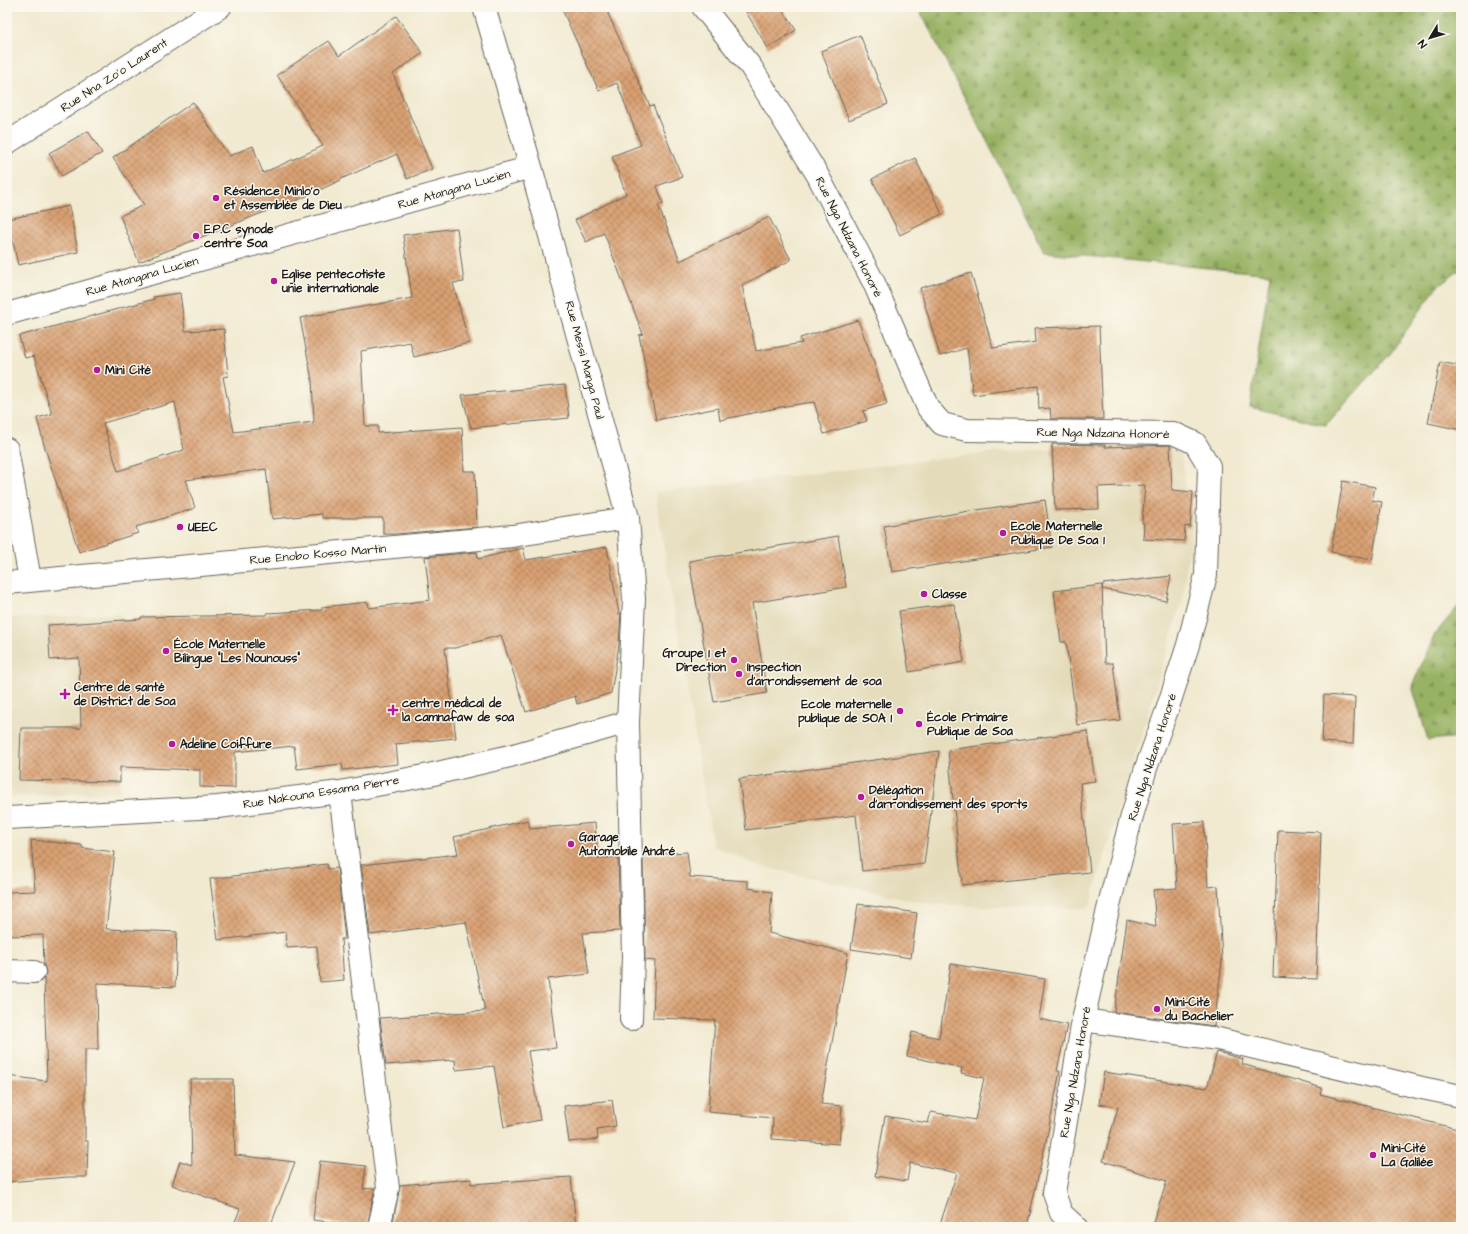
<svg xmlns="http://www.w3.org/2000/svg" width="1468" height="1234" viewBox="0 0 1468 1234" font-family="'Architects Daughter',sans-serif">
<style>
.built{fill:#e4dbba}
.forest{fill:url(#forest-firs);stroke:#5a6740}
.building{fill:url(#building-cross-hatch);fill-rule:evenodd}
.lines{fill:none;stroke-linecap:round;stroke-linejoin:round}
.minor-casing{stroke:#67645b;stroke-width:24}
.minor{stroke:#fff;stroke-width:22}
.poi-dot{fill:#b5179e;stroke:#fbf7ec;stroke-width:1.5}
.labels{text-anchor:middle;stroke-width:3;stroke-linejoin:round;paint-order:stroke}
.street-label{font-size:12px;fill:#1c1c1c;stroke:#fbf7ec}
.poi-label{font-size:12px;font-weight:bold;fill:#1c1c1c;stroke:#fbf7ec;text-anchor:start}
</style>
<defs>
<pattern id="forest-firs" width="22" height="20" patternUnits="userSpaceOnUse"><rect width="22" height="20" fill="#98b264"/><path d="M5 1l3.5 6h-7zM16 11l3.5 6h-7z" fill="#829856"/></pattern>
<pattern id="building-cross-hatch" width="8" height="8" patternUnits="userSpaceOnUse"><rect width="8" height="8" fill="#d9a072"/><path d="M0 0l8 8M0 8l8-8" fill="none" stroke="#af825d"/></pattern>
</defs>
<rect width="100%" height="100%" fill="#fbf7ec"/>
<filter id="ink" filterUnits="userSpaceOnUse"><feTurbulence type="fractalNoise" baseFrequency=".025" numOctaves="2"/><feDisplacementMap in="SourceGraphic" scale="8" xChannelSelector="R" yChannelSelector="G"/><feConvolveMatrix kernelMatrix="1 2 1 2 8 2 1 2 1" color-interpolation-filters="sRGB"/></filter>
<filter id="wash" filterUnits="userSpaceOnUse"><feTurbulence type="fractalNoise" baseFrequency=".012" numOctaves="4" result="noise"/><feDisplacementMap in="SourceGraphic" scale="16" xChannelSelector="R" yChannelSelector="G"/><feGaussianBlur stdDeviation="0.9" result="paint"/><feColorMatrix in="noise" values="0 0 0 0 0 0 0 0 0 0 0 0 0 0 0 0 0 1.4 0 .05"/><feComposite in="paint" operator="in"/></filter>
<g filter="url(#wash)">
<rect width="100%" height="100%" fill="#f1ead1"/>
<!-- built -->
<path class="built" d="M 1096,447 L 1181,452 L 1192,530 L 1182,601 L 1089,908 L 997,907 L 930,904 L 759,866 L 713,846 L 655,492 L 987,453 Z
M 121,614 L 124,661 L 120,728 L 120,792 L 7,797 L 7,618 Z"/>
<!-- forest -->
<path class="forest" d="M 918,7 L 1461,7 L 1461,269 L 1436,288 L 1390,354 L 1326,425 L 1250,407 L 1270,274 L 1044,252 Z
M 1461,603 L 1461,737 L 1428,740 L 1412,686 L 1435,634 Z"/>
<g id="blocks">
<!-- building -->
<path class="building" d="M 561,7 L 605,7 L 650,106 L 653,105 L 682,177 L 657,186 L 663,203 L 658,205 L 680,261 L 769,217 L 791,260 L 742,285 L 756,351 L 802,343 L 800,338 L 858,320 L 873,360 L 887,404 L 863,411 L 867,421 L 824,434 L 814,402 L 786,406 L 720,420 L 718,408 L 656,420 L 639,335 L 643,334 L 604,233 L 586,242 L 575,220 L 626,194 L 612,156 L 641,145 L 617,83 L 599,91 Z
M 743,7 L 781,7 L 796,30 L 768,48 Z
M 396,16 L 423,53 L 393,74 L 432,169 L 407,179 L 397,154 L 341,179 L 341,180 L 283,207 L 282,205 L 139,262 L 120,216 L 144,205 L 113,158 L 193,102 L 229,156 L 253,146 L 263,173 L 323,146 L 277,75 L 329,41 L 339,56 Z
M 860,35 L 888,104 L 849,120 L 821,51 Z
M 88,131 L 102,153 L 62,176 L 49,153 Z
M 915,158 L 942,214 L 900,235 L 872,179 Z
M 69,206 L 78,252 L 18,265 L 8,219 Z
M 457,228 L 464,282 L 453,283 L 469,343 L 414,357 L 410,342 L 361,351 L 365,426 L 378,426 L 378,433 L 462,427 L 464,471 L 475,471 L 477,527 L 396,534 L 383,534 L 383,518 L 322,518 L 322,514 L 272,519 L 266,469 L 186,480 L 195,508 L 136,527 L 138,533 L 79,552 L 44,445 L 37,418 L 52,414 L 34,356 L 25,358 L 19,336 L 154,299 L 153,297 L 180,293 L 185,331 L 224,329 L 228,376 L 223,377 L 234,432 L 314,422 L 312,380 L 300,318 L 412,298 L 403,235 ZM 175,402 L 184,450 L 118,471 L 103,423 Z
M 971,273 L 993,348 L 1036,342 L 1035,328 L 1099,326 L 1103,419 L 1051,419 L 1050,408 L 1039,409 L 1038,386 L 973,395 L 967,348 L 940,356 L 920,288 Z
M 1440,362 L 1461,366 L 1461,430 L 1428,423 Z
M 565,385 L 569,418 L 471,428 L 462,395 Z
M 1052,444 L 1105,445 L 1105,447 L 1170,445 L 1172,490 L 1193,492 L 1190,527 L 1185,526 L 1184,541 L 1143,539 L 1144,523 L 1142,523 L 1145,485 L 1098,487 L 1099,509 L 1055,510 Z
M 1343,481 L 1375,487 L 1372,500 L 1382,502 L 1372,560 L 1331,552 Z
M 1045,500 L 1052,547 L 892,572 L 884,526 L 963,512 Z
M 838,536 L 846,587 L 752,603 L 767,693 L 714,702 L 689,561 Z
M 607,547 L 619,614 L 621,613 L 619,645 L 611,693 L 577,704 L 575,696 L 526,712 L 501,635 L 455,648 L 445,648 L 456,738 L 396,744 L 398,764 L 343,770 L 342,764 L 297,769 L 294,746 L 235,752 L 235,788 L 200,787 L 200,770 L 120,767 L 120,782 L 19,780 L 21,728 L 81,728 L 79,658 L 50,660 L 48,625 L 141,619 L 141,617 L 267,615 L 267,613 L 322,610 L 322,607 L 368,602 L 369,608 L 430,600 L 425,557 L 477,552 L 478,559 L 523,548 L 526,560 Z
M 1171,576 L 1166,601 L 1102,589 L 1103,584 Z
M 1102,585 L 1105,663 L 1113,663 L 1120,720 L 1077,725 L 1066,642 L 1061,642 L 1054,591 Z
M 954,604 L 964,662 L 909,672 L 899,611 Z
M 1324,695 L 1355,697 L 1353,744 L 1322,742 Z
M 1088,731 L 1095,781 L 1080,783 L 1090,872 L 962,885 L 948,750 Z
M 939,751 L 924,864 L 862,871 L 856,815 L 746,830 L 739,779 Z
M 528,820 L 530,829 L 595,823 L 598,858 L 618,857 L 620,931 L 583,933 L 589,974 L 548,979 L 556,1048 L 528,1051 L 540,1120 L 504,1127 L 494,1066 L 456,1070 L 455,1060 L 386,1065 L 380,1018 L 485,1011 L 466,922 L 370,935 L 361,865 L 458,854 L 454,837 Z
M 1204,822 L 1208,887 L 1218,886 L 1222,961 L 1214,1026 L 1114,1012 L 1127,920 L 1156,927 L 1153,890 L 1177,888 L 1173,824 Z
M 1278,830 L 1321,832 L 1316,979 L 1273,977 Z
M 31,840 L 82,845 L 82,848 L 115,852 L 106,929 L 177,932 L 175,987 L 97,983 L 98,1049 L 85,1049 L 85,1141 L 88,1141 L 87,1177 L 68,1177 L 7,1182 L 7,1076 L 47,1081 L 44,979 L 46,972 L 44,965 L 43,935 L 7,936 L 7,892 L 35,891 Z
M 687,852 L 690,877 L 748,881 L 748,888 L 772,892 L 769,933 L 848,953 L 821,1104 L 842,1106 L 839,1144 L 772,1139 L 773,1118 L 708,1112 L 715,1020 L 653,1018 L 655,961 L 645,960 L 643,855 Z
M 327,864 L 328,869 L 337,868 L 345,939 L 341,939 L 344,980 L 320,982 L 317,946 L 287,948 L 286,932 L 218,940 L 210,879 Z
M 858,904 L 917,913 L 911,958 L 851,949 Z
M 951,964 L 1045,979 L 1039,1019 L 1067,1025 L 1057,1071 L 1060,1071 L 1048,1132 L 1027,1227 L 939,1227 L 957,1173 L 910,1163 L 907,1181 L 875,1176 L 885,1116 L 928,1123 L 931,1112 L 975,1120 L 984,1078 L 961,1073 L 962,1068 L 907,1056 L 912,1032 L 939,1038 Z
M 1217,1052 L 1243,1059 L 1242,1064 L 1322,1088 L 1320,1094 L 1461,1130 L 1461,1227 L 1167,1227 L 1153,1222 L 1167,1181 L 1103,1161 L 1118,1107 L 1099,1104 L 1104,1072 L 1207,1088 Z
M 190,1079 L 233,1079 L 235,1155 L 295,1162 L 270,1227 L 233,1227 L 240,1209 L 172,1185 L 180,1161 L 192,1165 Z
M 612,1100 L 616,1126 L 597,1129 L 598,1139 L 569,1142 L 564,1106 Z
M 320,1161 L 366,1166 L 363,1189 L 375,1188 L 367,1227 L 313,1220 Z
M 571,1177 L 576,1227 L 392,1227 L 400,1185 L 471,1179 L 471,1184 Z"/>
</g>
</g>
<g filter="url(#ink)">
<use href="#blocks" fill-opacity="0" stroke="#67645b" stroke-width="1"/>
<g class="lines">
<!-- minor casing -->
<g class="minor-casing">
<path id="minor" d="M 484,7 L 531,167 L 628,518 L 634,599 L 628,722 L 633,957 L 631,1019
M 703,7 L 751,67 L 817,174 L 874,283 L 928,408 L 942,424 L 967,430 L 1173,433 L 1195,443 L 1209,466 L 1206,575 L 1188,645 L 1167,710 L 1146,768 L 1130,823 L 1110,901 L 1083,1020 L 1054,1193 L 1061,1213 L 1076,1227
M 7,143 L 220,7
M 7,314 L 531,167
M 7,449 L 30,580
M 7,583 L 512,536 L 628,518
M 340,792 L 388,1188 L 379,1227
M 7,818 L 218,807 L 340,792 L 429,775 L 510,756 L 628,722
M 7,971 L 34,972
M 1083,1020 L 1218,1039 L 1422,1088 L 1461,1096"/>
</g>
<!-- minor -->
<use href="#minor" class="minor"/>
</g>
</g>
<!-- markers -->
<g class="poi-dot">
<circle cx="216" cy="198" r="4"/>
<circle cx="196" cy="236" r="4"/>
<circle cx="274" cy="281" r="4"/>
<circle cx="97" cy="370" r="4"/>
<circle cx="180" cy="527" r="4"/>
<circle cx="1003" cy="533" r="4"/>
<circle cx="924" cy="594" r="4"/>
<circle cx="166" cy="651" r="4"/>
<circle cx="734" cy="660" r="4"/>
<circle cx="739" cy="674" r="4"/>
<path d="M63 688h4v4h4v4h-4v4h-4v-4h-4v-4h4z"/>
<path d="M391 704h4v4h4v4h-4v4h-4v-4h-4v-4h4z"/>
<circle cx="900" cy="711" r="4"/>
<circle cx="919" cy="724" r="4"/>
<circle cx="172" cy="744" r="4"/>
<circle cx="861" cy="797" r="4"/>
<circle cx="571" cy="844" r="4"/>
<circle cx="1157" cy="1009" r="4"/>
<circle cx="1373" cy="1155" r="4"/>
</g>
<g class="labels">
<!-- street labels -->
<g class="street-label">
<text transform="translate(114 75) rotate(-33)" y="4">Rue Nna Zo'o Laurent</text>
<text transform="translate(454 189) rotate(-16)" y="4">Rue Atangana Lucien</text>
<text transform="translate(849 237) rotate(63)" y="4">Rue Nga Ndzana Honoré</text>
<text transform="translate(142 276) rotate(-16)" y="4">Rue Atangana Lucien</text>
<text transform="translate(585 360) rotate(75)" y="4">Rue Messi Manga Paul</text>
<text transform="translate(1103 433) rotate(1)" y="4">Rue Nga Ndzana Honoré</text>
<text transform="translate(318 554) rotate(-5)" y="4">Rue Enobo Kosso Martin</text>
<text transform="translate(1152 757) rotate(-72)" y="4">Rue Nga Ndzana Honoré</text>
<text transform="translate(321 792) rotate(-9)" y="4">Rue Nakouna Essama Pierre</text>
<text transform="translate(1075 1072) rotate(-80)" y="4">Rue Nga Ndzana Honoré</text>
</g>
<!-- poi labels -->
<g class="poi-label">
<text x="224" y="195">Résidence Minlo'o<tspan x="224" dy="14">et Assemblée de Dieu</tspan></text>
<text x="204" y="233">E.P.C synode<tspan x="204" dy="14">centre Soa</tspan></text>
<text x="282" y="278">Eglise pentecotiste<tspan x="282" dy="14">unie internationale</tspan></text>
<text x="105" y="374">Mini Cité</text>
<text x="1011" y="530">Ecole Maternelle<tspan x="1011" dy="14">Publique De Soa 1</tspan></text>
<text x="188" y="531">UEEC</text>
<text x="932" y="598">Classe</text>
<text x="174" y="648">École Maternelle<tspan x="174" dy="14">Bilingue "Les Nounouss"</tspan></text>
<text x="726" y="657" text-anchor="end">Groupe 1 et<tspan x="726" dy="14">Direction</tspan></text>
<text x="747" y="671">Inspection<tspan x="747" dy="14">d'arrondissement de soa</tspan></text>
<text x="74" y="691">Centre de santé<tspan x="74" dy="14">de District de Soa</tspan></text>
<text x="402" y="707">centre médical de<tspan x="402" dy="14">la camnafaw de soa</tspan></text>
<text x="892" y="708" text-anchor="end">Ecole maternelle<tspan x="892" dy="14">publique de SOA 1</tspan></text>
<text x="927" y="721">École Primaire<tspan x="927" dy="14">Publique de Soa</tspan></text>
<text x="180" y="748">Adeline Coiffure</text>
<text x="869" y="794">Délégation<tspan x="869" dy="14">d'arrondissement des sports</tspan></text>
<text x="579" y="841">Garage<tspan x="579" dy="14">Automobile André</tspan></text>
<text x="1165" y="1006">Mini-Cité<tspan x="1165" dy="14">du Bachelier</tspan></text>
<text x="1381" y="1152">Mini-Cité<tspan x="1381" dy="14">La Galilée</tspan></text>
</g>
</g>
<!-- margin -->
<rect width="1468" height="1234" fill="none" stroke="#fbf7ec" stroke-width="24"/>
<!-- north arrow -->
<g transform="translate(1430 38) rotate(232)" stroke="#fbf7ec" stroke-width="3" paint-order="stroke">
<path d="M0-3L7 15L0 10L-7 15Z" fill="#1c1c1c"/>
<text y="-6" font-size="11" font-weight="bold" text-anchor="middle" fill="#1c1c1c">N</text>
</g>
</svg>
